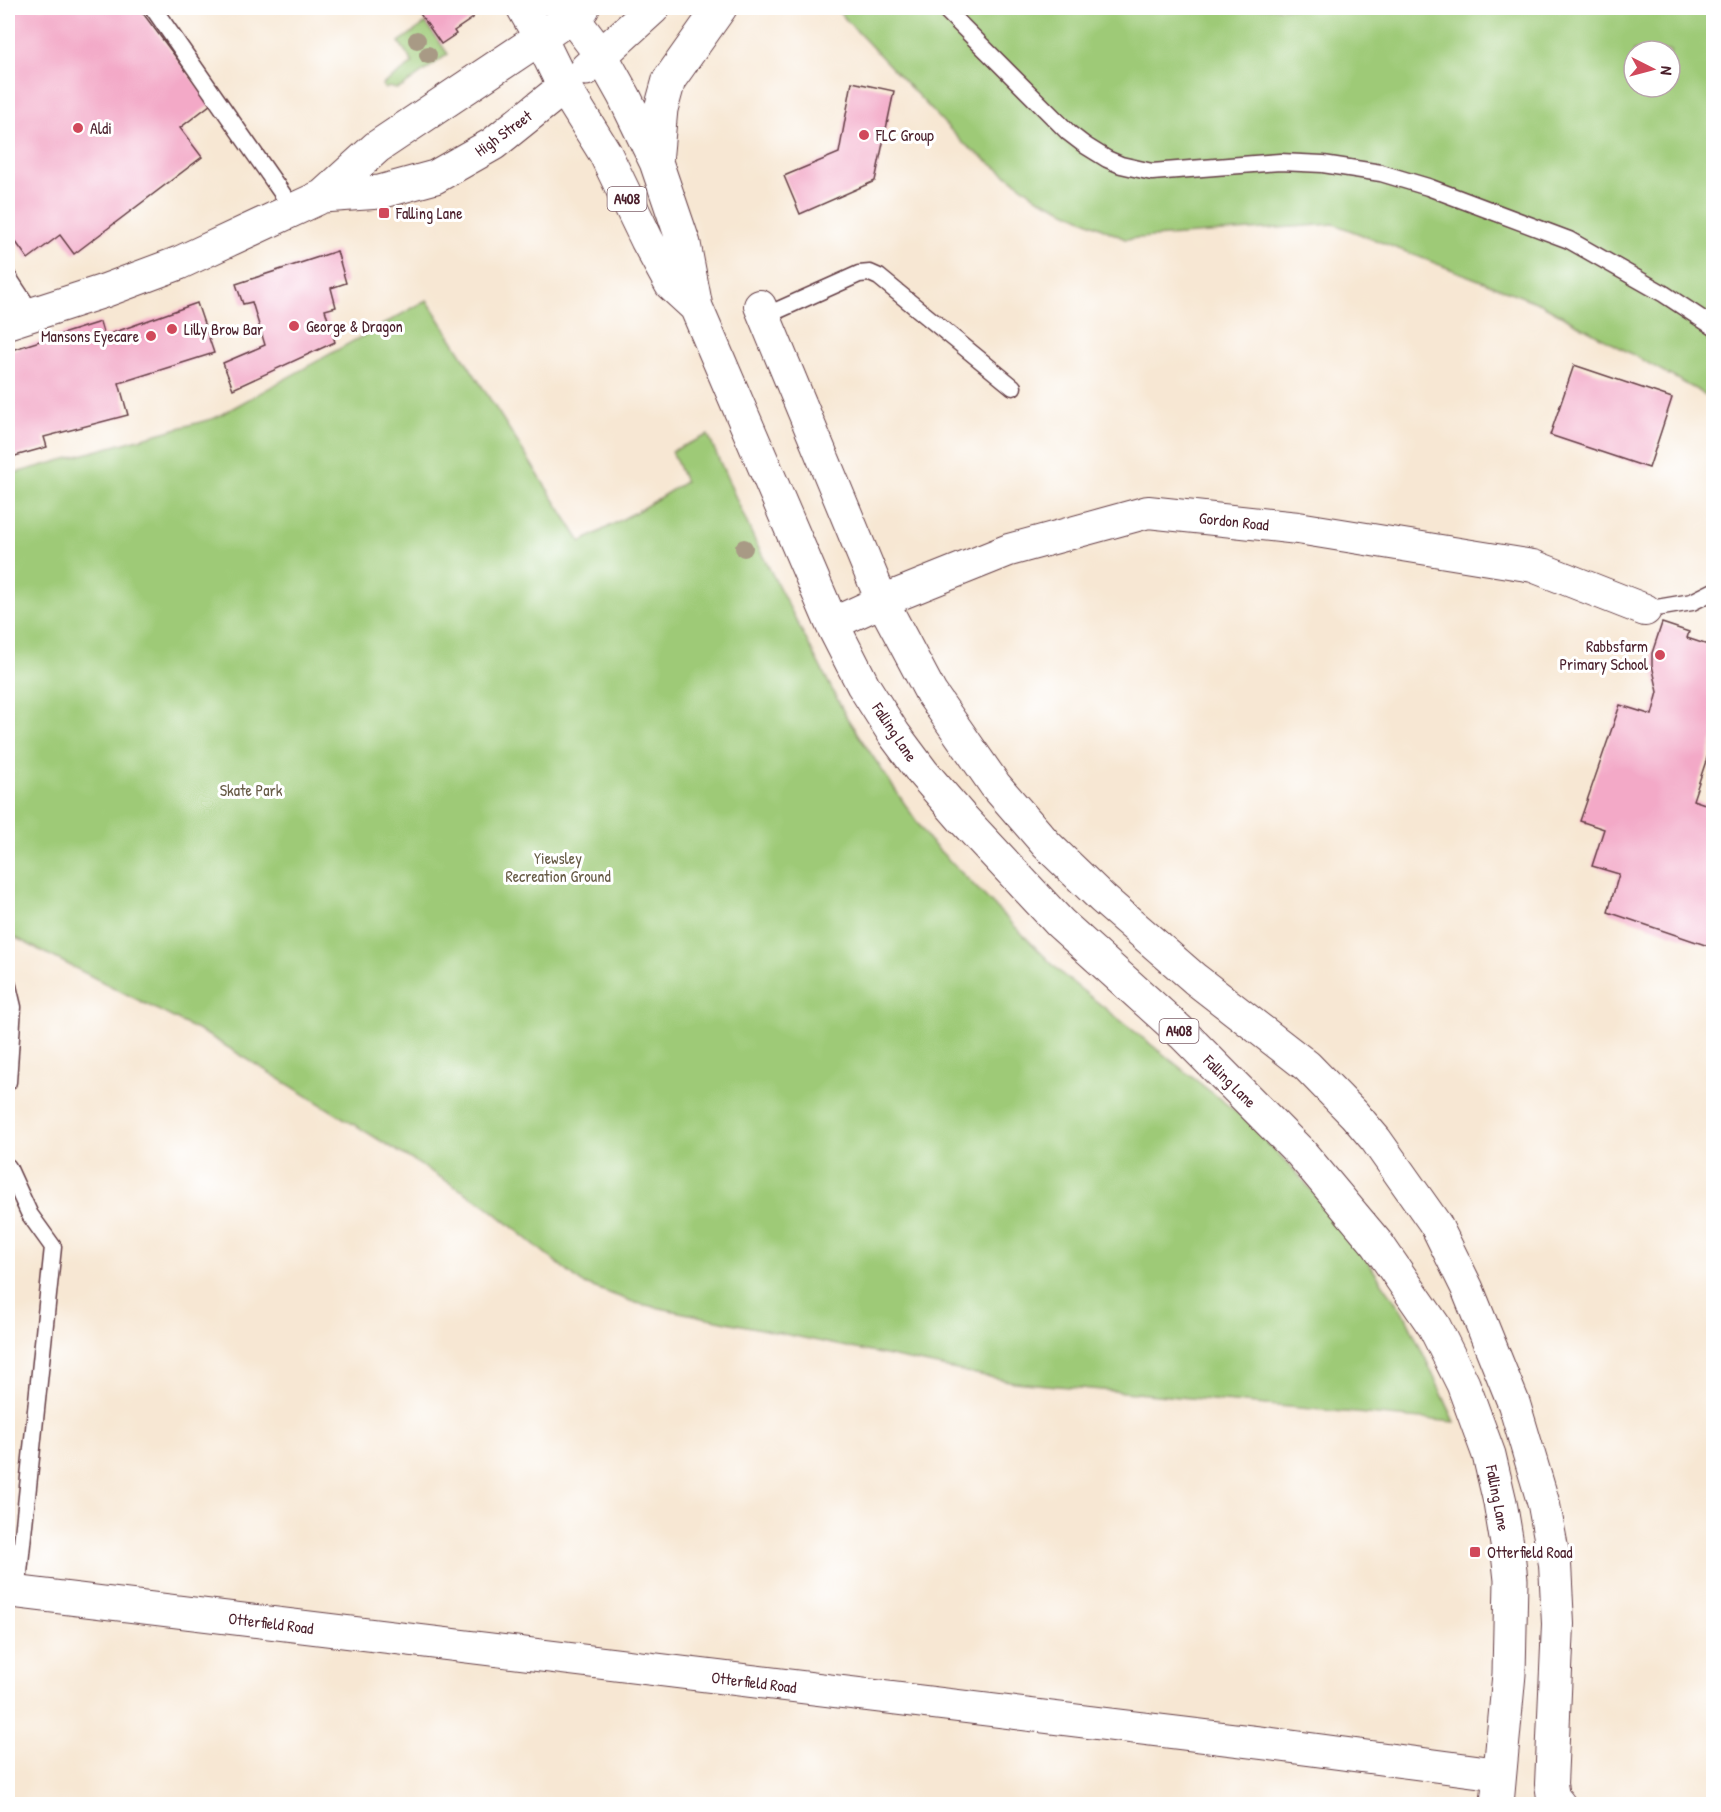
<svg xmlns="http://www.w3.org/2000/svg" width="1721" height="1812" viewBox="0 0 1721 1812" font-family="'Patrick Hand',sans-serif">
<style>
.green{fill:#9eca77;stroke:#747451;stroke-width:1.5;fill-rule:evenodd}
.building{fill:#f3a9c7}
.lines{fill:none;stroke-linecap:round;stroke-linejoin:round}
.lane-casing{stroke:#643d44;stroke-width:19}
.street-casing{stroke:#643d44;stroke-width:34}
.secondary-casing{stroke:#643d44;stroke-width:35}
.primary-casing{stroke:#643d44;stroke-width:35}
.lane{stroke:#fff;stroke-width:16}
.street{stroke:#fff;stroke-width:32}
.secondary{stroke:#fff;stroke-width:33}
.primary{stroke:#fff;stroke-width:33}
.tree{fill:#a89a85}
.poi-dot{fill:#d1495b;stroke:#fff;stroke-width:2}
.labels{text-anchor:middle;stroke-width:6;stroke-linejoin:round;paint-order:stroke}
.shield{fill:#fff;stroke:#80626b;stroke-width:1.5}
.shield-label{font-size:15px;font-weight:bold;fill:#4a1f2b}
.poi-label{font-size:16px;fill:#4a1f2b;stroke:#fff;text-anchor:start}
.street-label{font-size:16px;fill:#4a1f2b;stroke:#fff}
.park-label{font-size:16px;fill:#675b46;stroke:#fff}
</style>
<rect width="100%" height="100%" fill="#fff"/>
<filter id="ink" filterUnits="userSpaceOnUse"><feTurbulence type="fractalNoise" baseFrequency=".0167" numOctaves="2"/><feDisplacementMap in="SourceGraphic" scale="12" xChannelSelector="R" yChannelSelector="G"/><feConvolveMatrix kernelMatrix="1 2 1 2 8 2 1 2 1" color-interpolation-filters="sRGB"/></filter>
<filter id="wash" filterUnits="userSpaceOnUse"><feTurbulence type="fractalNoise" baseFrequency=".008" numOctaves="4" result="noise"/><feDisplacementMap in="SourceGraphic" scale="24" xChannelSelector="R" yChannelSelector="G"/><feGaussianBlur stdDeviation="1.35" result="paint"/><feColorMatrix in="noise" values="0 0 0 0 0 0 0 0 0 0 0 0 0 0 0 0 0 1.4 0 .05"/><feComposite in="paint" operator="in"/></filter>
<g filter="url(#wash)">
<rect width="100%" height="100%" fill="#f7e7d3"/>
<!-- green -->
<path class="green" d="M 835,8 L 1713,8 L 1713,399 L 1541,304 L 1334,224 L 1125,239 L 1038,198 L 963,143 ZM 1634,51 L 1670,51 L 1670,87 L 1634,87 Z
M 426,23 L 448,54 L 402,87 L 396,89 L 389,87 L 385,89 L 382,85 L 413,63 L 399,42 Z
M 427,300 L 581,542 L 641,509 L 685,482 L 672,451 L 708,435 L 755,541 L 847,718 L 929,840 L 1063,975 L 1244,1118 L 1296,1172 L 1347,1232 L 1406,1317 L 1455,1422 L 1014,1382 L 636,1303 L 582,1283 L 484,1204 L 211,1037 L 8,934 L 8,475 L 215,418 Z"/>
<g id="blocks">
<!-- building -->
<path class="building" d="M 8,8 L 139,8 L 211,104 L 180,128 L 202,157 L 74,254 L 60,235 L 28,259 L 8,231 Z
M 416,8 L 475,8 L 473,18 L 454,31 L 456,34 L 441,44 Z
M 852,82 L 894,91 L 875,181 L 800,214 L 784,176 L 839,153 Z
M 337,251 L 346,283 L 331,288 L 336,307 L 325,310 L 335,342 L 233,389 L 223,363 L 265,345 L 252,302 L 243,304 L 236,284 Z
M 197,303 L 214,353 L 119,383 L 128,415 L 44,437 L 47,447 L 8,458 L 8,351 L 100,322 L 104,336 Z
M 1574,365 L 1672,398 L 1649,468 L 1550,435 Z
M 1662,623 L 1689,632 L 1687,638 L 1714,647 L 1714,737 L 1693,800 L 1714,807 L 1714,948 L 1608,912 L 1619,874 L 1592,866 L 1604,829 L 1580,821 L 1620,705 L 1652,715 L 1658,692 L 1652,665 L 1652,653 Z"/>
</g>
</g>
<g filter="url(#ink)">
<use href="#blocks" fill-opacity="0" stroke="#643d44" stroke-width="1.5"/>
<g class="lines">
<!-- lane casing -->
<g class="lane-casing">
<path id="lane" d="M 153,8 L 293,209
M 944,8 L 1069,133 L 1086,146 L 1107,159 L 1121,165 L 1152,172 L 1280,162 L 1323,164 L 1381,173 L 1428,187 L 1569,240 L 1664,294 L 1714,327
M 8,277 L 33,315
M 765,316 L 859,274 L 870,273 L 879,277 L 1013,387
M 1645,610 L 1692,602 L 1714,591
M 8,986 L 13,1007 L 8,1082
M 8,1167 L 30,1215 L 53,1247 L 17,1592"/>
</g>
<!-- street casing -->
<g class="street-casing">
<path id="street" d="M 523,8 L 540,38
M 760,306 L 882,601 L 931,693 L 995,785 L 1047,845 L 1103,899 L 1195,979 L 1307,1066 L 1354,1114 L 1376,1140 L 1436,1225 L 1467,1288 L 1514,1404 L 1544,1505 L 1555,1564 L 1558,1624 L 1551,1784 L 1553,1797 L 1559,1804
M 832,624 L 882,601 L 1009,550 L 1148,512 L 1298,528 L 1533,566 L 1645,610
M 8,1591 L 1271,1744 L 1499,1774"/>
</g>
<!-- secondary casing -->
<g class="secondary-casing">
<path id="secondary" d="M 323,196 L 380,192 L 435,177 L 493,144 L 564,87
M 8,322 L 104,291 L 179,263 L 323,196 L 377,147 L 540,38"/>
</g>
<!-- primary casing -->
<g class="primary-casing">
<path id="primary" d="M 583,8 L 540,38 L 564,87 L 605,153 L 647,240 L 671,284 L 696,307
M 572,17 L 601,55 L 624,96 L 656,162 L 684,244 L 696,307 L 832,624 L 863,685 L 894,734 L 923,773 L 962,818 L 1060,923 L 1183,1034 L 1301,1153 L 1378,1245 L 1434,1326 L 1463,1384 L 1489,1455 L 1500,1502 L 1507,1544 L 1511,1580 L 1509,1674 L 1497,1804
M 586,69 L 653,8
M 656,162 L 661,109 L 669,80 L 720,8"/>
</g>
<!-- lane -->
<use href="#lane" class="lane"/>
<!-- street -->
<use href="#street" class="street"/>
<!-- secondary -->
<use href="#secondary" class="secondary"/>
<!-- primary -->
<use href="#primary" class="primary"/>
</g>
<!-- trees -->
<g class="tree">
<circle cx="417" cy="40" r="9"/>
<circle cx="428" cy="55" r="9"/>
<circle cx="744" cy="548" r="9"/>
</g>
</g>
<!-- markers -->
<g class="poi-dot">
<circle cx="78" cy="128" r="6"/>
<circle cx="864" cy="135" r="6"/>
<rect x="378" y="207" width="12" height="12" rx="3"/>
<circle cx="294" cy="326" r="6"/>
<circle cx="172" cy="329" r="6"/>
<circle cx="151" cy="336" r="6"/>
<circle cx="1660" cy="655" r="6"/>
<rect x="1469" y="1546" width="12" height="12" rx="3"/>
</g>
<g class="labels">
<!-- shield labels -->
<g class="shield">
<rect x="607.5" y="187" width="39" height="24" rx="4.5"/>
<rect x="1159.5" y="1019" width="39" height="24" rx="4.5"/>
</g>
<g class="shield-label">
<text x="627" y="204">A408</text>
<text x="1179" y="1036">A408</text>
</g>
<!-- poi labels -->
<g class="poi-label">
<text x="90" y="134">Aldi</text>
<text x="876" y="141">FLC Group</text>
<text x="396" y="219">Falling Lane</text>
<text x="306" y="332">George &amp; Dragon</text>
<text x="184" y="335">Lilly Brow Bar</text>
<text x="139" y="342" text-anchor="end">Mansons Eyecare</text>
<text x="1648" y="652" text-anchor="end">Rabbsfarm<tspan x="1648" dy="18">Primary School</tspan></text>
<text x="1487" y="1558">Otterfield Road</text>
</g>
<!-- street labels -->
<g class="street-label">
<text transform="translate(503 133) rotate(-36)" y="6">High Street</text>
<text transform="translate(1234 521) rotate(6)" y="6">Gordon Road</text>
<text transform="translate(895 732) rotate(56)" y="6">Falling Lane</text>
<text transform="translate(1230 1081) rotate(45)" y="6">Falling Lane</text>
<text transform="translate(1498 1498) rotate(79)" y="6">Falling Lane</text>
<text transform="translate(271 1623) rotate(7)" y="6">Otterfield Road</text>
<text transform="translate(754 1682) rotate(7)" y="6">Otterfield Road</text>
</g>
<!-- park labels -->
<g class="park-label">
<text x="251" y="796">Skate Park</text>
<text x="558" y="864">Yiewsley<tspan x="558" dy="18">Recreation Ground</tspan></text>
</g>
</g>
<!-- margin -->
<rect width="1721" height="1812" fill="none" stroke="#fff" stroke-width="30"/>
<!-- north arrow -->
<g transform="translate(1652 69) rotate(96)"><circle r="28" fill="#ffffff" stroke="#b7a5aa" stroke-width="1.5"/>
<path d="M0-4.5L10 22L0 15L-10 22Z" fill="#d1495b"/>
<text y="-9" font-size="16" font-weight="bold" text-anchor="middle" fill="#4a1f2b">N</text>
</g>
</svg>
